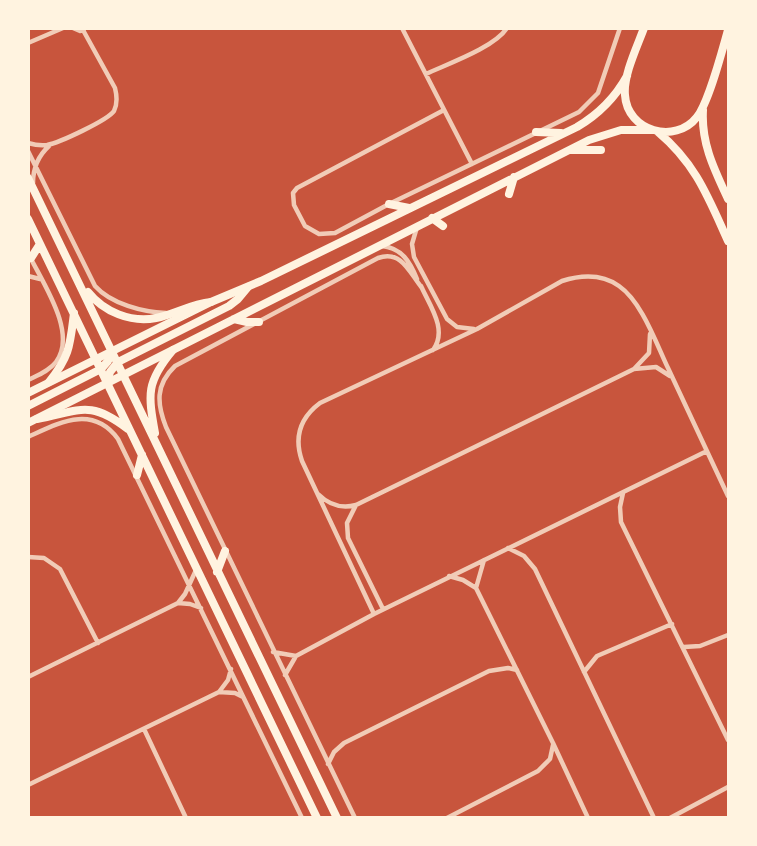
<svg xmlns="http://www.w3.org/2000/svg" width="757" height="846" viewBox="0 0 757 846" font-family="Barlow,sans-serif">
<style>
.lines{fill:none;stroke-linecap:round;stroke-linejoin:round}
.minor{stroke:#f1ccb7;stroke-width:4.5}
.primary{stroke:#fff3e0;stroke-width:8}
.trunk{stroke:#fff3e0;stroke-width:8}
</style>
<rect width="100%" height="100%" fill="#c8553d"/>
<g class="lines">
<!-- minor -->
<path class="minor" d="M 73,28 L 80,31 L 84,29
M 402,28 L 472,164
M 28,43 L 63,28
M 426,74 C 447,64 494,48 507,28
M 444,110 L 297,188 L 293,193 L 294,205 L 305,226 L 319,234 L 335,233 L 389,204 L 579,112 L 598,93 L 620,28
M 28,143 C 35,145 40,146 47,145 C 59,143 108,120 114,111 C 118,103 117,96 115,88 L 83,30
M 28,151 L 95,286 C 111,304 143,312 166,313
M 33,183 C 33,168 38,156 49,146
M 417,227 L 412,244 L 414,257 L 447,319 L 457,327 L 474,329
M 382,246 C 402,248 410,262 417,279
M 28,253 C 42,282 78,333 56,362 C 49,371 38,375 28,380
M 28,276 L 40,279
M 421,286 C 430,306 448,330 433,350
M 634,369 L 656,367 L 670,376
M 28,437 C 59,423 92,404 118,439 L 302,818
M 623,493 L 620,507 L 621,522 L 728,740
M 318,494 C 329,505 341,509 356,505 L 634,369 L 649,353 L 650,334
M 356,505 L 347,523 L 348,538 L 383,609
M 508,548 L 524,556 L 535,569 L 654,818
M 28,557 L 44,558 L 60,569 L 98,643
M 449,576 L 463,580 L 476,588 L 553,743 L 588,818
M 476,588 L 484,560
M 178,603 L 190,604 L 201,608
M 374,614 L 302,461 C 294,438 300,418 320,403 L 477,329 L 562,281 C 581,275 602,274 619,286 C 642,302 656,343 668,368 C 688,411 708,454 728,496
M 684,647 L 700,646 L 728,635
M 273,652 L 296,656
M 584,672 L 597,656 L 672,624
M 285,675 L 296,656 L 374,614 L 707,451
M 28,677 L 178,603 L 185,594 L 196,570
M 219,692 L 228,680 L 231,669
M 144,729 L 186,818
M 328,764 L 334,752 L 344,743 L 489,671 L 508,668 L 517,670
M 28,785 L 219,692 L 235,693 L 243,697
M 355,818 L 166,427 C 157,404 155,385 175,366 L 378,258 C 402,250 409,272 422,288
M 447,818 L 538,771 L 550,759 L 553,745
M 670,818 L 728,787"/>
<!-- primary -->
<path class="primary" d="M 644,28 C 637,47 623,76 625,95 C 627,131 675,145 697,117 C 709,102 722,51 728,30
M 703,110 C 701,143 714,169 728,199
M 536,132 L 561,133
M 658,132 C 696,164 708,197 728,241
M 571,150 L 601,150
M 509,194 L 514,177
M 389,204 L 409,208
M 432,218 L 443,226
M 234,319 L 247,322 L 259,322
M 28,393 L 211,302 L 261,281 L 577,127 C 599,114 615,98 627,76
M 28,423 L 589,140 L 621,130 L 652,130"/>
<!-- trunk -->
<path class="trunk" d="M 28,178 L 337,818
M 28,219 L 317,818
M 31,258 L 40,244
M 88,292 C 104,312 131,323 156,318 C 175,314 191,304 211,302
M 49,382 C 70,356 70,345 74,313
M 107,383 L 110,372 L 118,362 L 229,306 L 238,299 L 248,287
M 28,406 L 101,369 L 108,361 L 112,350
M 37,419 C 80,411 89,399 128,429
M 155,433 C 148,394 146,382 173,350
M 137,475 L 142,455
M 217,572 L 225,551"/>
</g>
<!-- border -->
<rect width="757" height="846" fill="none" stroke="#fff3e0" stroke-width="60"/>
</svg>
